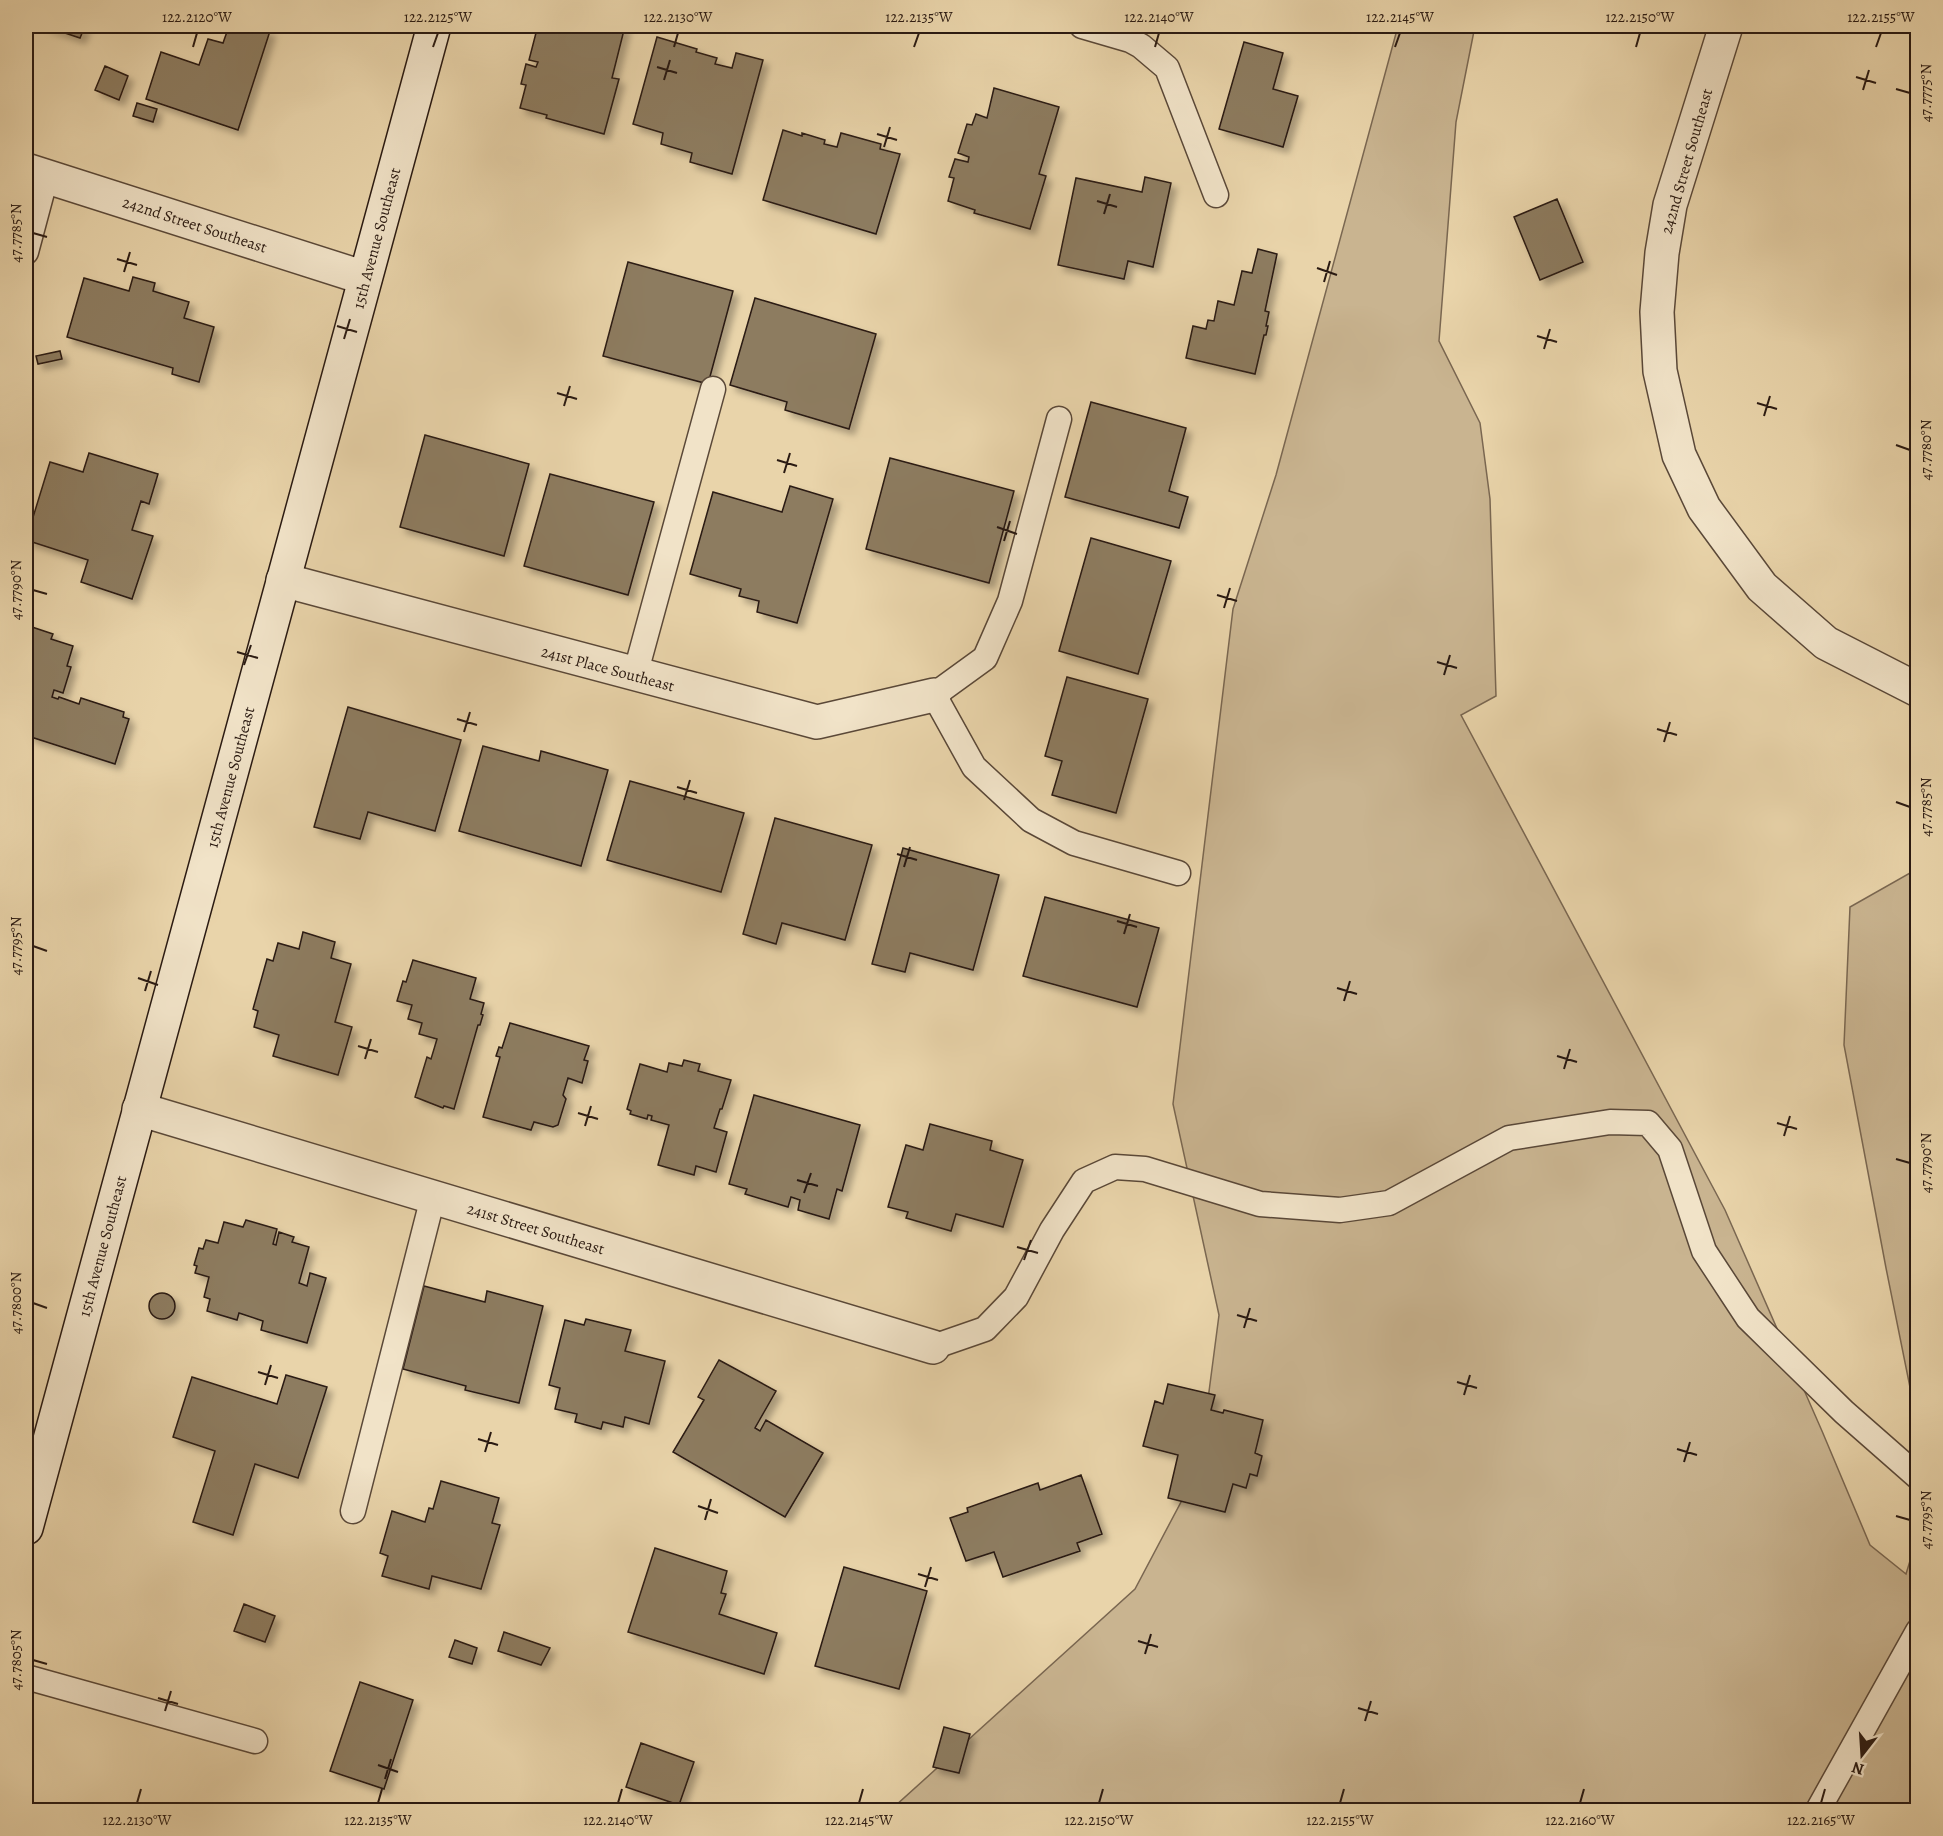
<svg xmlns="http://www.w3.org/2000/svg" width="1943" height="1836" viewBox="0 0 1943 1836" font-family="Alegreya,serif">
<style>
.green{fill:#c9b490;stroke:#7a6751;stroke-width:1.5}
.building{fill:#8d7b61;stroke:#2a1a12;stroke-width:1.5;filter:url(#shadow)}
.lines{fill:none;stroke-linecap:round;stroke-linejoin:round}
.lane-casing{stroke:#5a4838;stroke-width:27}
.street-casing{stroke:#5a4838;stroke-width:36}
.secondary-casing{stroke:#2a1a12;stroke-width:36}
.lane{stroke:#f1e3c8;stroke-width:24}
.street{stroke:#f1e3c8;stroke-width:33}
.secondary{stroke:#f1e3c8;stroke-width:33}
.ticks{fill:none;stroke:#2a1a12;stroke-width:2}
.labels{text-anchor:middle;stroke-width:4.5;stroke-linejoin:round;paint-order:stroke}
.street-label{font-size:16px;fill:#2a1a12;stroke:#f1e3c8}
.neatline{fill:none;stroke:#2a1a12;stroke-width:2}
.ticks-label{font-size:15px;text-anchor:middle;fill:#2a1a12}
</style>
<defs>
<filter id="shadow"><feDropShadow dx="5.5" dy="5.5" stdDeviation="3" flood-color="#0004"/></filter>
</defs>
<rect width="100%" height="100%" fill="#e9d4aa"/>
<filter id="stains"><feTurbulence type="fractalNoise" baseFrequency=".00333" numOctaves="4"/><feColorMatrix values="0 0 0 0 .2 0 0 0 0 .09 0 0 0 0 .02 0 0 0 .5 -.17"/></filter>
<radialGradient id="worn" r=".72"><stop offset=".6" stop-color="#630" stop-opacity="0"/><stop offset="1" stop-color="#630" stop-opacity=".3"/></radialGradient>
<!-- green -->
<path class="green" d="M 1398,26 L 1475,26 L 1456,122 L 1439,341 L 1480,423 L 1490,499 L 1496,696 L 1461,715 L 1725,1210 L 1822,1431 L 1870,1545 L 1906,1574 L 1917,1538 L 1917,1810 L 893,1810 L 894,1807 L 1135,1589 L 1199,1468 L 1219,1315 L 1173,1104 L 1233,609 L 1276,475 Z
M 1917,869 L 1917,1422 L 1886,1268 L 1844,1045 L 1850,907 Z"/>
<!-- building -->
<path class="building" d="M 44,26 L 85,26 L 80,38 Z
M 229,26 L 252,26 L 270,31 L 238,130 L 146,99 L 161,52 L 199,65 L 208,39 L 223,43 Z
M 546,26 L 625,26 L 612,78 L 619,79 L 604,134 L 546,118 L 547,115 L 520,108 L 526,85 L 521,84 L 526,64 L 536,67 L 538,62 L 529,60 L 537,29 L 544,31 Z
M 657,37 L 697,49 L 696,52 L 717,58 L 715,64 L 732,68 L 736,53 L 763,60 L 732,174 L 690,162 L 692,153 L 661,144 L 663,133 L 633,124 Z
M 1244,42 L 1283,53 L 1273,89 L 1298,96 L 1283,147 L 1219,129 Z
M 105,66 L 128,76 L 119,100 L 95,90 Z
M 994,88 L 1059,107 L 1039,174 L 1046,176 L 1030,229 L 974,213 L 975,210 L 948,201 L 954,178 L 949,177 L 955,159 L 968,162 L 969,157 L 958,153 L 967,124 L 972,125 L 976,114 L 987,118 Z
M 137,103 L 157,109 L 153,122 L 133,116 Z
M 783,130 L 802,136 L 802,133 L 825,140 L 824,144 L 837,147 L 841,133 L 881,144 L 880,149 L 900,154 L 876,234 L 763,200 Z
M 1145,177 L 1171,183 L 1153,267 L 1128,261 L 1124,279 L 1058,265 L 1076,178 L 1142,192 Z
M 1557,199 L 1583,262 L 1540,280 L 1514,217 Z
M 1258,249 L 1277,254 L 1265,311 L 1269,312 L 1266,326 L 1268,326 L 1266,335 L 1264,335 L 1255,374 L 1186,358 L 1193,326 L 1206,329 L 1208,320 L 1214,321 L 1218,301 L 1234,305 L 1242,271 L 1252,273 Z
M 628,262 L 733,291 L 708,384 L 603,356 Z
M 133,277 L 155,283 L 153,291 L 189,302 L 184,318 L 214,327 L 199,382 L 172,374 L 173,368 L 67,337 L 84,278 L 129,291 Z
M 755,298 L 876,334 L 849,429 L 785,410 L 787,402 L 730,385 Z
M 60,351 L 62,359 L 38,364 L 36,356 Z
M 1091,402 L 1186,428 L 1169,491 L 1188,497 L 1179,528 L 1065,497 Z
M 425,435 L 529,464 L 504,556 L 400,527 Z
M 89,453 L 158,474 L 149,504 L 141,501 L 132,530 L 153,536 L 132,599 L 81,582 L 88,560 L 26,540 L 50,462 L 83,472 Z
M 890,458 L 1014,491 L 989,583 L 866,549 Z
M 550,474 L 654,502 L 628,595 L 524,566 Z
M 790,486 L 833,499 L 797,623 L 757,612 L 759,601 L 739,596 L 741,589 L 690,574 L 713,492 L 782,512 Z
M 1091,538 L 1171,561 L 1138,674 L 1059,651 Z
M 26,625 L 53,634 L 51,639 L 73,646 L 67,666 L 71,667 L 63,693 L 54,690 L 52,697 L 58,699 L 59,697 L 79,704 L 81,698 L 124,712 L 123,717 L 129,719 L 115,764 L 31,737 L 32,735 L 26,733 Z
M 1067,677 L 1148,699 L 1116,813 L 1052,795 L 1062,761 L 1045,756 Z
M 348,707 L 461,740 L 435,831 L 368,812 L 360,839 L 314,827 Z
M 483,746 L 539,761 L 541,751 L 608,770 L 581,866 L 459,831 Z
M 630,781 L 744,813 L 721,892 L 607,860 Z
M 775,818 L 872,845 L 845,940 L 782,923 L 776,944 L 743,934 Z
M 903,848 L 999,875 L 973,970 L 910,953 L 905,972 L 872,964 Z
M 1045,897 L 1159,928 L 1137,1007 L 1023,976 Z
M 303,932 L 335,942 L 331,958 L 351,964 L 335,1022 L 352,1027 L 338,1075 L 273,1056 L 279,1035 L 254,1027 L 258,1011 L 253,1009 L 267,959 L 273,961 L 278,943 L 299,949 Z
M 413,960 L 476,978 L 470,999 L 484,1003 L 481,1014 L 483,1015 L 480,1025 L 478,1025 L 454,1109 L 444,1106 L 443,1108 L 415,1097 L 427,1057 L 431,1059 L 437,1039 L 419,1034 L 422,1023 L 408,1019 L 412,1005 L 397,1001 L 403,981 L 406,982 Z
M 510,1023 L 589,1046 L 584,1060 L 588,1061 L 582,1083 L 568,1078 L 563,1095 L 566,1099 L 558,1125 L 553,1127 L 534,1122 L 531,1130 L 483,1117 L 500,1057 L 496,1056 L 499,1047 L 502,1048 Z
M 684,1060 L 700,1064 L 698,1071 L 731,1080 L 722,1109 L 720,1109 L 714,1128 L 727,1132 L 716,1172 L 696,1166 L 694,1175 L 658,1165 L 669,1125 L 651,1120 L 652,1116 L 648,1115 L 647,1119 L 630,1114 L 631,1111 L 627,1109 L 640,1064 L 667,1072 L 669,1063 L 682,1066 Z
M 754,1095 L 860,1125 L 842,1191 L 837,1189 L 829,1219 L 798,1210 L 800,1200 L 791,1197 L 788,1207 L 745,1194 L 747,1189 L 729,1184 Z
M 930,1124 L 992,1141 L 990,1150 L 1023,1160 L 1003,1227 L 956,1214 L 951,1231 L 906,1218 L 908,1212 L 888,1207 L 906,1145 L 923,1150 Z
M 246,1220 L 277,1229 L 273,1244 L 276,1245 L 279,1232 L 294,1237 L 292,1242 L 309,1247 L 299,1283 L 307,1286 L 310,1273 L 326,1278 L 307,1343 L 261,1330 L 263,1321 L 239,1313 L 237,1320 L 207,1311 L 210,1299 L 204,1297 L 209,1277 L 195,1273 L 197,1266 L 194,1265 L 199,1248 L 203,1249 L 206,1240 L 218,1243 L 224,1222 L 243,1227 Z
M 424,1286 L 485,1302 L 487,1291 L 543,1306 L 519,1403 L 465,1390 L 466,1386 L 403,1369 Z
M149 1306a13 13 0 1 1 26 0a13 13 0 1 1-26 0Z
M 586,1319 L 631,1330 L 625,1351 L 665,1361 L 649,1424 L 625,1417 L 623,1427 L 603,1422 L 601,1429 L 575,1422 L 577,1414 L 555,1409 L 560,1388 L 549,1385 L 565,1320 L 584,1325 Z
M 719,1360 L 776,1391 L 755,1428 L 760,1431 L 766,1420 L 823,1453 L 785,1517 L 673,1452 L 704,1400 L 698,1397 Z
M 286,1375 L 327,1387 L 298,1478 L 255,1464 L 233,1535 L 193,1522 L 215,1451 L 173,1437 L 192,1377 L 277,1404 Z
M 1168,1384 L 1215,1395 L 1211,1410 L 1223,1413 L 1224,1410 L 1263,1420 L 1255,1453 L 1262,1456 L 1257,1476 L 1250,1474 L 1246,1488 L 1233,1484 L 1225,1512 L 1168,1498 L 1178,1455 L 1143,1446 L 1155,1401 L 1163,1404 Z
M 1081,1475 L 1102,1534 L 1077,1543 L 1080,1551 L 1003,1577 L 994,1552 L 966,1561 L 950,1518 L 968,1512 L 967,1508 L 1038,1483 L 1040,1490 Z
M 441,1481 L 499,1498 L 492,1523 L 500,1525 L 481,1589 L 432,1576 L 429,1589 L 382,1576 L 388,1556 L 380,1553 L 392,1511 L 425,1522 L 429,1508 L 433,1509 Z
M 655,1548 L 727,1571 L 721,1593 L 726,1594 L 719,1614 L 777,1633 L 764,1674 L 628,1632 Z
M 844,1567 L 927,1591 L 899,1689 L 815,1666 Z
M 244,1604 L 275,1616 L 265,1642 L 234,1631 Z
M 504,1632 L 550,1648 L 541,1665 L 498,1651 Z
M 455,1640 L 477,1648 L 472,1664 L 449,1657 Z
M 360,1682 L 413,1700 L 384,1789 L 330,1771 Z
M 944,1727 L 970,1734 L 959,1773 L 933,1767 Z
M 641,1743 L 694,1762 L 679,1805 L 626,1787 Z"/>
<g class="lines">
<!-- lane casing -->
<g class="lane-casing">
<path id="lane" d="M 1082,26 L 1130,40 L 1141,46 L 1167,68 L 1216,195
M 26,252 L 46,177
M 1059,419 L 1010,601 L 985,658 L 934,695 L 974,767 L 1031,820 L 1074,843 L 1178,873
M 635,675 L 713,389
M 933,1347 L 985,1329 L 1016,1297 L 1052,1230 L 1084,1181 L 1115,1167 L 1145,1169 L 1260,1204 L 1340,1210 L 1389,1203 L 1509,1138 L 1610,1122 L 1648,1123 L 1670,1149 L 1704,1251 L 1748,1318 L 1844,1412 L 1918,1477
M 353,1511 L 433,1197
M 26,1677 L 255,1741
M 1818,1810 L 1918,1631"/>
</g>
<!-- street casing -->
<g class="street-casing">
<path id="street" d="M 1726,26 L 1670,205 L 1662,253 L 1657,312 L 1660,371 L 1679,455 L 1704,508 L 1762,587 L 1826,643 L 1918,690
M 26,170 L 365,278
M 283,580 L 817,722 L 934,695
M 139,1109 L 933,1347"/>
</g>
<!-- secondary casing -->
<g class="secondary-casing">
<path id="secondary" d="M 26,1528 L 434,26"/>
</g>
<!-- lane -->
<use href="#lane" class="lane"/>
<!-- street -->
<use href="#street" class="street"/>
<!-- secondary -->
<use href="#secondary" class="secondary"/>
</g>
<!-- ticks -->
<path class="ticks" d="M 193,47 L 197,33M 433,47 L 438,33M 674,47 L 678,33M 914,47 L 919,33M 1155,47 L 1159,33M 1395,47 L 1400,33M 1636,47 L 1640,33M 1876,47 L 1881,33M 657,67 L 677,73M 1856,77 L 1876,83M 664,80 L 670,60M 1896,89 L 1910,93M 1863,90 L 1869,70M 877,134 L 897,140M 884,147 L 890,127M 1097,201 L 1117,207M 1104,214 L 1110,194M 33,233 L 47,237M 117,259 L 137,265M 1317,268 L 1337,275M 124,272 L 130,252M 1324,282 L 1330,261M 337,326 L 357,332M 1537,336 L 1557,342M 344,339 L 350,319M 1544,349 L 1550,329M 557,393 L 577,399M 1757,403 L 1777,409M 564,406 L 570,386M 1764,416 L 1770,396M 1896,445 L 1910,450M 777,460 L 797,466M 784,473 L 790,453M 997,527 L 1017,534M 1004,541 L 1010,521M 33,590 L 47,594M 1217,595 L 1237,601M 1224,608 L 1230,588M 237,652 L 258,658M 1437,662 L 1457,668M 244,665 L 251,645M 1444,675 L 1450,655M 457,719 L 477,725M 1657,729 L 1677,735M 464,732 L 470,712M 1664,742 L 1670,722M 677,787 L 697,793M 684,800 L 690,780M 1896,802 L 1910,807M 897,854 L 917,860M 904,867 L 910,847M 1117,921 L 1137,927M 1124,934 L 1130,914M 33,946 L 47,951M 138,978 L 158,985M 1337,988 L 1357,994M 145,991 L 151,971M 1344,1001 L 1350,981M 358,1046 L 378,1052M 1557,1056 L 1577,1062M 365,1059 L 371,1039M 1564,1069 L 1570,1049M 578,1113 L 598,1119M 1777,1123 L 1797,1129M 585,1126 L 591,1106M 1784,1136 L 1790,1116M 1896,1159 L 1910,1163M 797,1180 L 818,1186M 804,1193 L 811,1173M 1017,1247 L 1038,1253M 1024,1260 L 1031,1240M 33,1303 L 47,1308M 1237,1315 L 1257,1321M 1244,1328 L 1250,1308M 258,1372 L 278,1378M 1457,1382 L 1477,1388M 265,1385 L 271,1365M 1464,1395 L 1470,1375M 478,1439 L 498,1445M 1677,1449 L 1697,1455M 485,1452 L 491,1432M 1684,1462 L 1690,1442M 698,1506 L 718,1513M 1896,1516 L 1910,1520M 705,1520 L 711,1499M 918,1574 L 938,1580M 925,1587 L 931,1567M 1138,1641 L 1158,1647M 1145,1654 L 1151,1634M 33,1660 L 47,1664M 158,1698 L 178,1704M 1358,1708 L 1378,1714M 165,1711 L 171,1691M 1365,1721 L 1371,1701M 378,1765 L 398,1772M 385,1779 L 391,1759M 137,1803 L 141,1789M 378,1803 L 382,1789M 618,1803 L 622,1789M 859,1803 L 863,1789M 1099,1803 L 1103,1789M 1340,1803 L 1344,1789M 1580,1803 L 1584,1789M 1821,1803 L 1825,1789"/>
<g class="labels">
<!-- street labels -->
<g class="street-label">
<text transform="translate(1686 161) rotate(-74)" y="6">242nd Street Southeast</text>
<text transform="translate(195 224) rotate(18)" y="6">242nd Street Southeast</text>
<text transform="translate(376 238) rotate(-75)" y="6">15th Avenue Southeast</text>
<text transform="translate(608 668) rotate(15)" y="6">241st Place Southeast</text>
<text transform="translate(230 777) rotate(-75)" y="6">15th Avenue Southeast</text>
<text transform="translate(536 1228) rotate(17)" y="6">241st Street Southeast</text>
<text transform="translate(102 1246) rotate(-75)" y="6">15th Avenue Southeast</text>
</g>
</g>
<!-- margin -->
<rect width="1943" height="1836" fill="none" stroke="#e9d4aa" stroke-width="66"/>
<!-- north arrow -->
<g transform="translate(1862 1755) rotate(197)" stroke="#f1e3c8" stroke-width="4.5" paint-order="stroke">
<path d="M0-4.5L10 22L0 15L-10 22Z" fill="#2a1a12"/>
<text y="-9" font-size="16" font-weight="bold" text-anchor="middle" fill="#2a1a12">N</text>
</g>
<rect x="33" y="33" width="1877" height="1770" class="neatline"/>
<g class="ticks-label">
<text x="197" y="22">122.2120°W</text>
<text x="438" y="22">122.2125°W</text>
<text x="678" y="22">122.2130°W</text>
<text x="919" y="22">122.2135°W</text>
<text x="1159" y="22">122.2140°W</text>
<text x="1400" y="22">122.2145°W</text>
<text x="1640" y="22">122.2150°W</text>
<text x="1881" y="22">122.2155°W</text>
<text transform="translate(1926 93) rotate(-90)" y="5">47.7775°N</text>
<text transform="translate(16 233) rotate(-90)" y="5">47.7785°N</text>
<text transform="translate(1926 450) rotate(-90)" y="5">47.7780°N</text>
<text transform="translate(16 590) rotate(-90)" y="5">47.7790°N</text>
<text transform="translate(1926 807) rotate(-90)" y="5">47.7785°N</text>
<text transform="translate(16 946) rotate(-90)" y="5">47.7795°N</text>
<text transform="translate(1926 1163) rotate(-90)" y="5">47.7790°N</text>
<text transform="translate(16 1303) rotate(-90)" y="5">47.7800°N</text>
<text transform="translate(1926 1520) rotate(-90)" y="5">47.7795°N</text>
<text transform="translate(16 1660) rotate(-90)" y="5">47.7805°N</text>
<text x="137" y="1825">122.2130°W</text>
<text x="378" y="1825">122.2135°W</text>
<text x="618" y="1825">122.2140°W</text>
<text x="859" y="1825">122.2145°W</text>
<text x="1099" y="1825">122.2150°W</text>
<text x="1340" y="1825">122.2155°W</text>
<text x="1580" y="1825">122.2160°W</text>
<text x="1821" y="1825">122.2165°W</text>
</g>
<rect width="100%" height="100%" filter="url(#stains)"/>
<rect width="100%" height="100%" fill="url(#worn)"/>
</svg>
